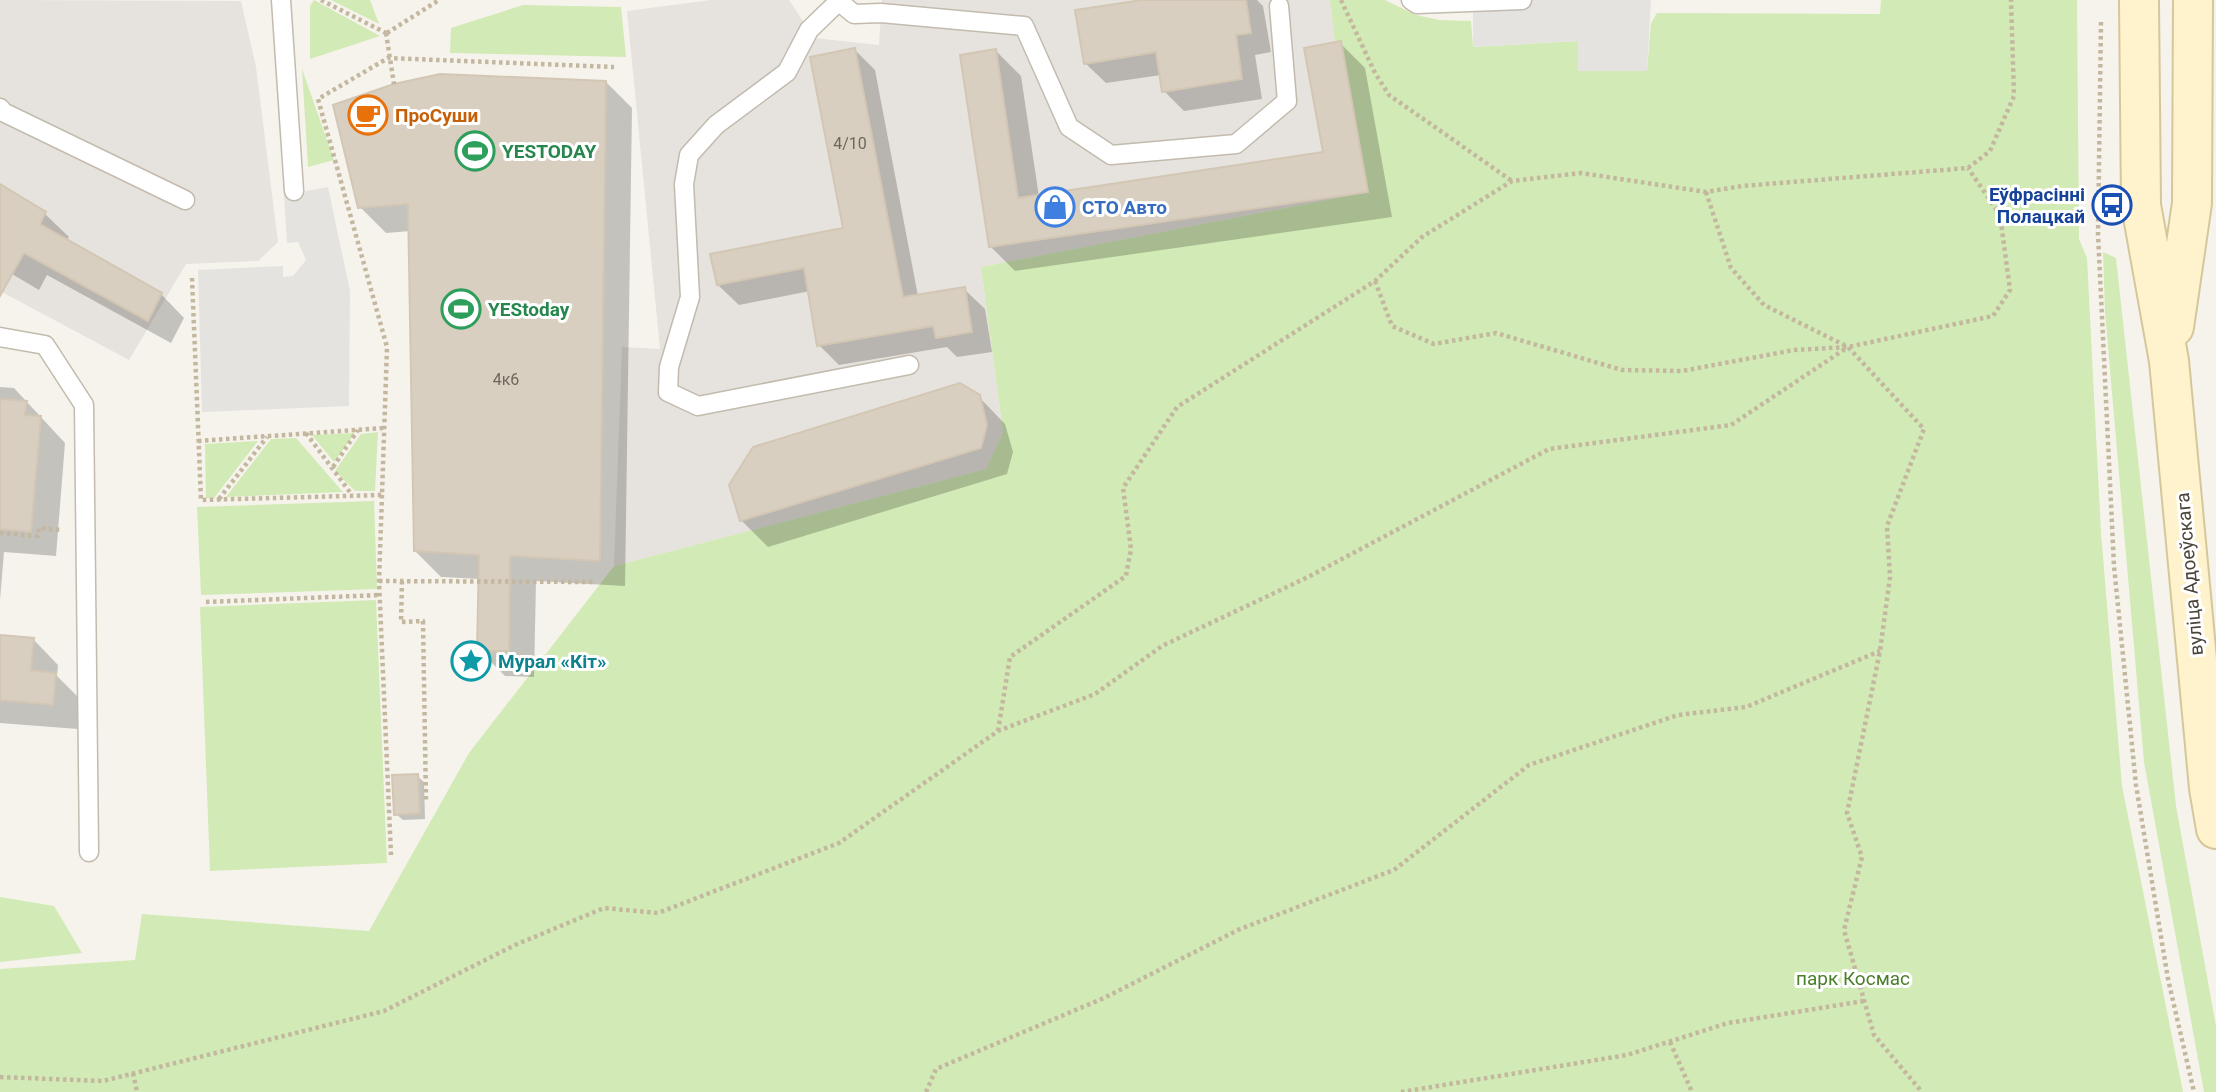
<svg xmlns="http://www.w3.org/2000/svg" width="2216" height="1092" viewBox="0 0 2216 1092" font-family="Roboto,sans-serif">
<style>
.industrial{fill:#e6e2dd}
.green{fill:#d2eab5}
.parking{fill:#e5e3e0}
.shadow{fill:#0003}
.building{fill:#d8cfc1;stroke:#d3c7b4;stroke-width:2}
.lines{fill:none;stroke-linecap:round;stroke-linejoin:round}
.lane-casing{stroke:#c2bbae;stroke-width:21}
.secondary-casing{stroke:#d6c79b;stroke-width:42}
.path{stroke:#c4b79f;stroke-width:4.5;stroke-dasharray:3.5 3.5;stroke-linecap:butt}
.lane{stroke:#fff;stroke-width:18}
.secondary{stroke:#fff3cd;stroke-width:38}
.labels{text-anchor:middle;stroke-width:6;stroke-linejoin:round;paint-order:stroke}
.number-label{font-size:16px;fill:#6e675b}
.food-label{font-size:19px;font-weight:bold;fill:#c56008;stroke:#fff;text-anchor:start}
.leisure-label{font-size:19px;font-weight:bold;fill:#27864d;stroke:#fff;text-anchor:start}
.transit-label{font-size:19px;font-weight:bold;fill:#164399;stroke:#fff;text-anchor:end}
.shop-label{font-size:19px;font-weight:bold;fill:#366cbe;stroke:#fff;text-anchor:start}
.street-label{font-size:19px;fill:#4b4439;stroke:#fff}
.culture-label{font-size:19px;font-weight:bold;fill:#0d838f;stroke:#fff;text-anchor:start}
.park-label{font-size:19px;fill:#4a7f2a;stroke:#fff}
</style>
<rect width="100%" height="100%" fill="#f6f3ec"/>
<!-- industrial -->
<path class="industrial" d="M 0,0 L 241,1 L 256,67 L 278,242 L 258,261 L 186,264 L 129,360 L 0,291 Z
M 711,0 L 789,0 L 814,38 L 879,45 L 882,0 L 1330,0 L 1335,42 L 1368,192 L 981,267 L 1003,432 L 986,469 L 614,566 L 622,347 L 660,349 L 627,11 Z"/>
<!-- green -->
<path class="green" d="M 314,0 L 380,36 L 310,59 L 310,6 Z
M 331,0 L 370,0 L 379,24 Z
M 1330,0 L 1385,0 L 1416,15 L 1439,20 L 1471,21 L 1473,47 L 1579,41 L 1578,70 L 1647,71 L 1651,23 L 1657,13 L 1880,14 L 1881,0 L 2077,0 L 2079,239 L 2087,258 L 2101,533 L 2122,786 L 2183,1092 L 0,1092 L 0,969 L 135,960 L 142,914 L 369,931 L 469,753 L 614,566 L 986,469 L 1003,432 L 981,267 L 1368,192 L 1341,45 L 1335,42 Z
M 523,5 L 621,7 L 626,57 L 450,53 L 451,28 Z
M 302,69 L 334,160 L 308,167 Z
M 2103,252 L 2116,258 L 2176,806 L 2216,1026 L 2216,1092 L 2204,1092 L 2144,762 L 2105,312 Z
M 378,432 L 375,491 L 355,491 L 335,471 L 361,434 Z
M 355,433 L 334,462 L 312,435 Z
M 296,438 L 343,492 L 226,497 L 271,439 Z
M 258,441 L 214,498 L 206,498 L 205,444 Z
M 374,501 L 377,589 L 201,595 L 197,507 Z
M 376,600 L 387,863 L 210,871 L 200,607 Z
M 0,897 L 54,906 L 82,953 L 0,962 Z"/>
<!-- parking -->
<path class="parking" d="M 1522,0 L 1651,0 L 1647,71 L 1578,71 L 1578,41 L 1473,47 L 1473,2 Z
M 328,187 L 350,291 L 349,406 L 202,412 L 198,270 L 283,266 L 283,277 L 293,276 L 306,260 L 298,242 L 287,243 L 284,195 Z"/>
<!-- shadow -->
<path class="shadow" d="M 1153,0 L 1257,0 L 1263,6 L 1271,52 L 1255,55 L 1262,99 L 1184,111 L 1164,91 L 1161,75 L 1106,83 L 1085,63 Z
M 1340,43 L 1365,68 L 1392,217 L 1015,271 L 990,246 L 996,51 L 1021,76 L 1039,197 L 1325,153 Z
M 855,50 L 875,70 L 918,296 L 964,289 L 985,309 L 992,352 L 957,357 L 947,347 L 839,365 L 819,345 L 810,291 L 739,305 L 718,285 L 845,229 Z
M 606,82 L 632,108 L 625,586 L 536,581 L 534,677 L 505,676 L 479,650 L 480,579 L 441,577 L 415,551 L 410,231 L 386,233 L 360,207 Z
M 0,186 L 45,214 L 69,237 L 66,241 L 161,294 L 184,318 L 171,343 L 47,275 L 39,290 L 0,267 Z
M 0,387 L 14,388 L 65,443 L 56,556 L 4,552 L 0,600 Z
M 979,397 L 1005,424 L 1013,452 L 1007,474 L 768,547 L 741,520 Z
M 0,636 L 33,639 L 58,665 L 57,676 L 81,700 L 78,729 L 0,723 Z
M 417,776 L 424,782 L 425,819 L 403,820 L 396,814 Z"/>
<!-- building -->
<path class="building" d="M 1142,0 L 1246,0 L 1251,33 L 1236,35 L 1242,79 L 1162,92 L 1156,52 L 1084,64 L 1075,10 Z
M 1341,41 L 1368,192 L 989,247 L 960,55 L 996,49 L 1018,198 L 1323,152 L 1304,48 Z
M 855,48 L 903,297 L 965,287 L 972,332 L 936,338 L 933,326 L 817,346 L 804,268 L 717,285 L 710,254 L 843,228 L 810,57 Z
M 440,74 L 606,81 L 600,561 L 510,556 L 509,651 L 477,651 L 479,555 L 414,551 L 408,204 L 358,208 L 333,105 L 394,84 Z
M 0,184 L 46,212 L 40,224 L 162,293 L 148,321 L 24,253 L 0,296 Z
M 960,383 L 980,395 L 987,425 L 981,448 L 740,521 L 729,485 L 753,447 Z
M 0,399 L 27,401 L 25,415 L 41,416 L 31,532 L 0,529 Z
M 0,635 L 34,638 L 31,670 L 56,673 L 53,705 L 0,700 Z
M 418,774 L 420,813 L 394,815 L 392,775 Z"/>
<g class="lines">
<!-- lane casing -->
<g class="lane-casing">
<path id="lane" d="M 281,0 L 294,191
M 837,0 L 854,14 L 881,13 L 1024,26 L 1069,127 L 1111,155 L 1236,144 L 1287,101 L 1279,6
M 1411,0 L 1417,4 L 1522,0
M 838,2 L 809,30 L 787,72 L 716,125 L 689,155 L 684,184 L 690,297 L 669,367 L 668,392 L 698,406 L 909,365
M 0,108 L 3,112 L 185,200
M 0,337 L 45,345 L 84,405 L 89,852"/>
</g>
<!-- secondary casing -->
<g class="secondary-casing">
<path id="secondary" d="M 2139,0 L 2141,205 L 2169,361 L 2209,788 L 2216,829
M 2174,327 L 2192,203 L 2193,0"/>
</g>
<!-- path -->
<path class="path" d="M 321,0 L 386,33
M 1341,0 L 1375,73 L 1389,95 L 1512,181
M 2101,22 L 2098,234 L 2114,566 L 2136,785 L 2168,979 L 2194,1092
M 386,33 L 394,84
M 387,33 L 439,0
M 1706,192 L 1731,268 L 1764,305 L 1848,347 L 1924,429 L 1887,526 L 1890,577 L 1880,651 L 1847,813 L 1862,857 L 1844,930 L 1874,1035 L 1922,1092
M 192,278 L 201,500 L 382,495 L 387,347 L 318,99 L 388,58 L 614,67
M 1375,281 L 1392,326 L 1434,344 L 1496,333 L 1622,370 L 1682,371 L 1794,350 L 1848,347 L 1993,316 L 2010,290 L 2000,215 L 1968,168
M 306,433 L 352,495
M 198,441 L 384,428
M 333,467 L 358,430
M 382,495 L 379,581 L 391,855
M 219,499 L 267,437
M 0,533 L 38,536 L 39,528 L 61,530
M 379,581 L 593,582
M 402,581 L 401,622 L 423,621 L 426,801
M 206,602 L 380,595
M 998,731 L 1010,657 L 1126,576 L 1131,549 L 1123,488 L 1177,407 L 1375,281 L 1422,237 L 1512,181 L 1581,173 L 1706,192 L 1742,186 L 1968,168 L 1990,151 L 2014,96 L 2011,0
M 1670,1042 L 1692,1092
M 133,1073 L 137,1092
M 0,1077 L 103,1081 L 384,1011 L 515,945 L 604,908 L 658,913 L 839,843 L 998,731 L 1095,694 L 1162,646 L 1308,577 L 1549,449 L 1731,425 L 1848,347
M 926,1092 L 936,1069 L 1104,998 L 1240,929 L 1394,870 L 1529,765 L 1678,715 L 1746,707 L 1880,651
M 1401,1092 L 1627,1055 L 1728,1023 L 1864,1001"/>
<!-- lane -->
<use href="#lane" class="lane"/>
<!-- secondary -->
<use href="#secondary" class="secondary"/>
</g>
<!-- icons -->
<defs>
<g id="cafe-ring" transform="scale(2.0125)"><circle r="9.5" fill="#fff" stroke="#e8710a" stroke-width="1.5"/><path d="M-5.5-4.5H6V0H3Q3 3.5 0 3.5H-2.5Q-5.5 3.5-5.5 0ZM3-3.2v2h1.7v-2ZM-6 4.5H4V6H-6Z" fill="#e8710a"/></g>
<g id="stadium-ring" transform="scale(2.0125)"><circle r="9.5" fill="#fff" stroke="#2e9e5b" stroke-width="1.5"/><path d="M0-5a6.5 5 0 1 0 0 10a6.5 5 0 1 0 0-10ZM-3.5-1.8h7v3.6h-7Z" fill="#2e9e5b"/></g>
<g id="bus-ring" transform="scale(2.0125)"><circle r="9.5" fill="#fff" stroke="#1a4fb4" stroke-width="1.5"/><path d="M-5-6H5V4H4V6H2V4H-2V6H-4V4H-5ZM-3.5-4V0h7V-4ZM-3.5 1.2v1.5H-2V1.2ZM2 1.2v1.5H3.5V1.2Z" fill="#1a4fb4"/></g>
<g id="shop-ring" transform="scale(2.0125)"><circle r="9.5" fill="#fff" stroke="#3f7fe0" stroke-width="1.5"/><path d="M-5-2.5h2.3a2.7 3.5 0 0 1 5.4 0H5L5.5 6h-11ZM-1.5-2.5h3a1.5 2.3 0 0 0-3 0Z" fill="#3f7fe0"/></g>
<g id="sight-ring" transform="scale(2.0125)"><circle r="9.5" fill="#fff" stroke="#0f9aa8" stroke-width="1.5"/><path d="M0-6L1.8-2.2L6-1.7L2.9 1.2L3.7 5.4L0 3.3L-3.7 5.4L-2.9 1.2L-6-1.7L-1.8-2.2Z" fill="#0f9aa8"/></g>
</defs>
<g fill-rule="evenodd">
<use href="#cafe-ring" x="368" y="115"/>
<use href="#stadium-ring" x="475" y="151"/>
<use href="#bus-ring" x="2112" y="205"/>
<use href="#shop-ring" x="1055" y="207"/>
<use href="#stadium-ring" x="461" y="309"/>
<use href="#sight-ring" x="471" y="661"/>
</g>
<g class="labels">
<!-- number labels -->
<g class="number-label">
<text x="850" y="149">4/10</text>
<text x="506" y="385">4к6</text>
</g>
<!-- food labels -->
<g class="food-label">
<text x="395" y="122">ПроСуши</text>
</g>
<!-- leisure labels -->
<g class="leisure-label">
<text x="502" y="158">YESTODAY</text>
<text x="488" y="316">YEStoday</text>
</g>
<!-- transit labels -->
<g class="transit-label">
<text x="2085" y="201">Еўфрасінні<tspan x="2085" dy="22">Полацкай</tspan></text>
</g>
<!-- shop labels -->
<g class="shop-label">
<text x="1082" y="214">СТО Авто</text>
</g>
<!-- street labels -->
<g class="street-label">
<text transform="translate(2189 574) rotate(-95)" y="7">вуліца Адоеўскага</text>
</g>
<!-- culture labels -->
<g class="culture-label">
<text x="498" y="668">Мурал «Кіт»</text>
</g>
<!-- park labels -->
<g class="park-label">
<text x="1853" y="985">парк Космас</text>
</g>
</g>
</svg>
